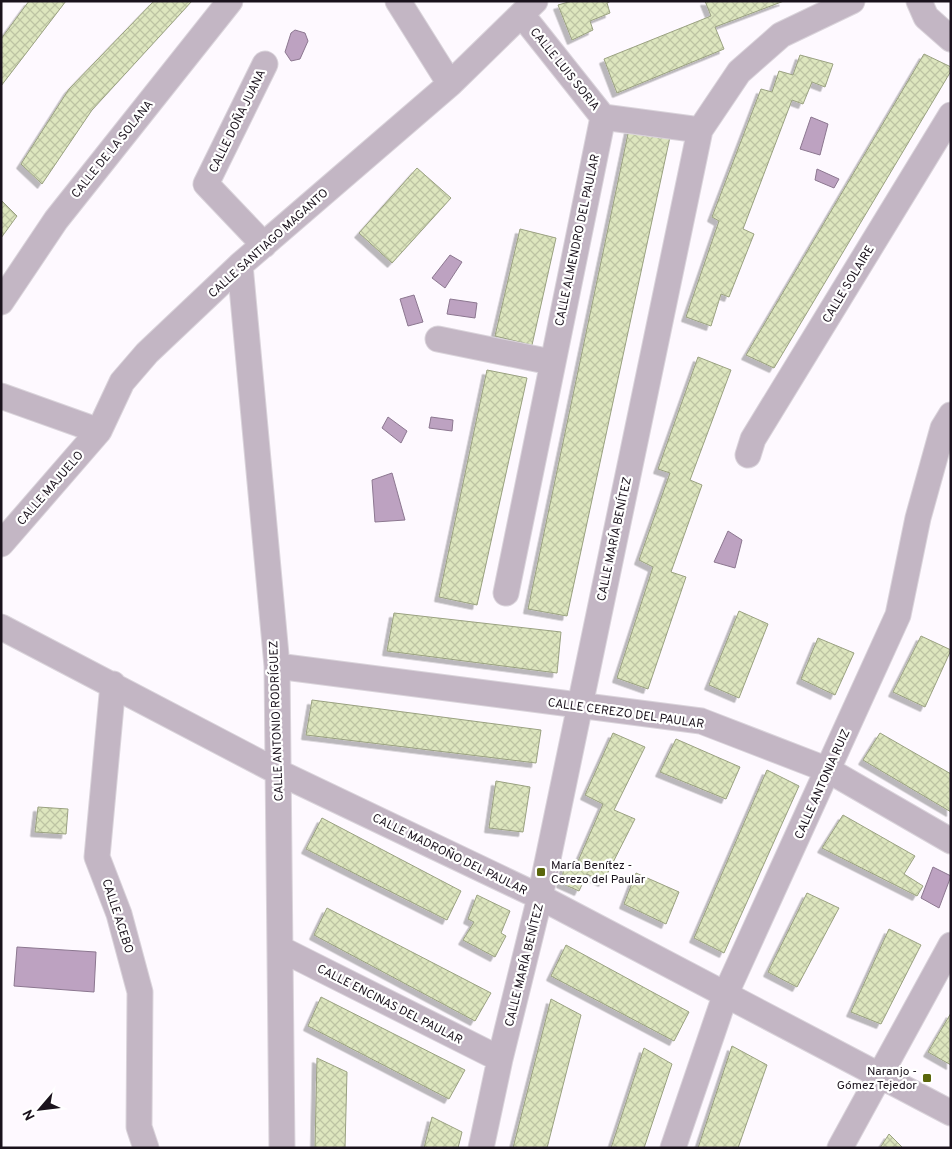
<svg xmlns="http://www.w3.org/2000/svg" width="952" height="1149" viewBox="0 0 952 1149" font-family="Overpass,sans-serif">
<style>
.water{fill:#bda2c1;stroke:#8c7790}
.building{fill:url(#building-cross-hatch);stroke:#9aa181;filter:url(#shadow)}
.lines{fill:none;stroke-linecap:round;stroke-linejoin:round}
.street-casing{stroke:#dad4db;stroke-width:27}
.street{stroke:#c3b6c4;stroke-width:25}
.poi-dot{fill:#5a660b;stroke:#fff;stroke-width:2}
.labels{text-anchor:middle;stroke-width:4.5;stroke-linejoin:round;paint-order:stroke}
.street-label{font-size:12px;fill:#1a121c;stroke:#fff}
.poi-label{font-size:12px;fill:#1a121c;stroke:#fff;text-anchor:start}
</style>
<defs>
<pattern id="building-cross-hatch" width="8" height="8" patternUnits="userSpaceOnUse" patternTransform="scale(1.25)"><rect width="8" height="8" fill="#dde6be"/><path d="M0 0l8 8M0 8l8-8" fill="none" stroke="#bdc4a3"/></pattern>
<filter id="shadow"><feDropShadow dx="-4.5" dy="4.5" stdDeviation="0" flood-color="#0004"/></filter>
</defs>
<rect width="100%" height="100%" fill="#fef9ff"/>
<!-- water -->
<path class="water" d="M 295,30 L 305,33 L 308,41 L 300,59 L 291,61 L 285,52 L 291,33 Z
M 811,117 L 828,124 L 820,155 L 800,149 Z
M 817,169 L 839,179 L 834,188 L 815,180 Z
M 450,255 L 462,262 L 445,288 L 432,278 Z
M 414,295 L 423,322 L 408,326 L 400,299 Z
M 450,299 L 477,303 L 475,318 L 447,314 Z
M 388,417 L 407,431 L 401,443 L 382,428 Z
M 431,417 L 453,420 L 452,431 L 429,428 Z
M 392,473 L 405,520 L 375,522 L 372,480 Z
M 728,531 L 742,540 L 735,568 L 714,562 Z
M 933,867 L 951,876 L 939,908 L 921,898 Z
M 17,947 L 96,952 L 94,992 L 14,986 Z"/>
<!-- building -->
<path class="building" d="M 29,1 L 66,1 L 1,86 L 1,39 Z
M 154,1 L 192,1 L 92,110 L 42,184 L 21,164 L 69,89 Z
M 572,1 L 611,1 L 607,3 L 610,13 L 590,21 L 593,30 L 572,40 L 558,5 Z
M 705,1 L 784,1 L 715,27 L 724,49 L 617,93 L 604,59 L 711,16 Z
M 924,54 L 951,67 L 951,71 L 774,368 L 746,355 Z
M 800,55 L 833,64 L 825,87 L 812,82 L 803,104 L 792,100 L 743,229 L 754,234 L 729,297 L 721,294 L 711,326 L 686,317 L 719,221 L 712,217 L 761,89 L 772,92 L 779,71 L 793,75 Z
M 629,129 L 670,137 L 567,616 L 528,609 Z
M 417,168 L 451,198 L 392,263 L 359,233 Z
M 1,200 L 17,216 L 1,238 Z
M 520,229 L 556,238 L 532,345 L 495,336 Z
M 698,357 L 731,370 L 690,480 L 702,485 L 671,572 L 686,577 L 648,689 L 617,678 L 653,567 L 639,560 L 670,473 L 658,469 Z
M 487,370 L 527,378 L 477,605 L 439,597 Z
M 739,611 L 768,624 L 739,698 L 709,685 Z
M 394,613 L 561,632 L 557,673 L 387,651 Z
M 921,636 L 951,650 L 925,707 L 893,692 Z
M 818,638 L 854,653 L 835,695 L 801,679 Z
M 312,700 L 541,730 L 536,763 L 306,735 Z
M 613,733 L 645,747 L 614,810 L 635,819 L 603,882 L 587,874 L 579,891 L 561,883 L 565,863 L 575,868 L 603,804 L 585,795 Z
M 880,733 L 951,774 L 951,812 L 863,760 Z
M 676,739 L 740,767 L 726,799 L 660,772 Z
M 767,770 L 799,786 L 724,953 L 694,938 Z
M 496,781 L 530,787 L 523,832 L 489,828 Z
M 38,807 L 68,809 L 66,834 L 35,832 Z
M 843,815 L 915,856 L 904,874 L 923,886 L 917,896 L 822,848 Z
M 322,818 L 461,891 L 447,920 L 306,849 Z
M 636,873 L 679,892 L 666,924 L 624,904 Z
M 807,893 L 839,908 L 797,987 L 768,972 Z
M 477,895 L 510,911 L 501,933 L 506,936 L 495,957 L 463,940 L 474,922 L 468,919 Z
M 327,908 L 491,993 L 475,1021 L 314,935 Z
M 889,929 L 921,945 L 881,1024 L 851,1012 Z
M 566,945 L 689,1012 L 674,1041 L 551,976 Z
M 321,997 L 465,1070 L 449,1099 L 308,1026 Z
M 551,999 L 581,1015 L 547,1148 L 513,1148 Z
M 951,1013 L 951,1065 L 928,1052 Z
M 732,1046 L 767,1065 L 738,1148 L 698,1148 Z
M 644,1048 L 672,1064 L 644,1148 L 611,1148 Z
M 317,1058 L 347,1072 L 345,1148 L 315,1148 Z
M 432,1117 L 462,1132 L 458,1148 L 424,1148 Z
M 889,1134 L 903,1148 L 880,1148 Z"/>
<g class="lines">
<!-- street casing -->
<g class="street-casing">
<path id="street" d="M 398,1 L 450,84
M 919,1 L 926,17 L 951,39
M 522,15 L 603,117 L 700,130
M 264,245 L 206,184 L 265,64
M 240,265 L 277,666 L 282,1148
M 1,302 L 56,220 L 230,1
M 438,339 L 551,362
M 1,396 L 99,431 L 122,382 L 147,353 L 240,265 L 450,84 L 535,1
M 748,455 L 753,439 L 951,115
M 1,544 L 99,431
M 506,593 L 603,117
M 1,627 L 278,772 L 540,897 L 951,1113
M 277,666 L 701,721 L 828,770 L 951,841
M 113,684 L 97,857 L 119,914 L 140,992 L 139,1127 L 146,1148
M 281,949 L 500,1059
M 481,1148 L 500,1059 L 540,897 L 700,130 L 739,72 L 781,35 L 852,1
M 673,1148 L 726,993 L 898,615 L 918,518 L 943,428 L 951,415
M 840,1148 L 951,945"/>
</g>
<!-- street -->
<use href="#street" class="street"/>
</g>
<!-- markers -->
<g class="poi-dot">
<rect x="536" y="867" width="10" height="10" rx="2.5"/>
<rect x="922" y="1073" width="10" height="10" rx="2.5"/>
</g>
<g class="labels">
<!-- street labels -->
<g class="street-label">
<text transform="translate(565 69) rotate(51)" y="4">CALLE LUIS SORIA</text>
<text transform="translate(237 121) rotate(-64)" y="4">CALLE DOÑA JUANA</text>
<text transform="translate(112 149) rotate(-51)" y="4">CALLE DE LA SOLANA</text>
<text transform="translate(577 240) rotate(-78)" y="4">CALLE ALMENDRO DEL PAULAR</text>
<text transform="translate(268 243) rotate(-42)" y="4">CALLE SANTIAGO MAGANTO</text>
<text transform="translate(848 284) rotate(-59)" y="4">CALLE SOLAIRE</text>
<text transform="translate(50 488) rotate(-49)" y="4">CALLE MAJUELO</text>
<text transform="translate(614 539) rotate(-78)" y="4">CALLE MARÍA BENÍTEZ</text>
<text transform="translate(626 713) rotate(8)" y="4">CALLE CEREZO DEL PAULAR</text>
<text transform="translate(276 721) rotate(-92)" y="4">CALLE ANTONIO RODRÍGUEZ</text>
<text transform="translate(822 784) rotate(-66)" y="4">CALLE ANTONIA RUIZ</text>
<text transform="translate(450 854) rotate(26)" y="4">CALLE MADROÑO DEL PAULAR</text>
<text transform="translate(118 916) rotate(72)" y="4">CALLE ACEBO</text>
<text transform="translate(524 965) rotate(-76)" y="4">CALLE MARÍA BENÍTEZ</text>
<text transform="translate(390 1004) rotate(27)" y="4">CALLE ENCINAS DEL PAULAR</text>
</g>
<!-- poi labels -->
<g class="poi-label">
<text x="551" y="869">María Benítez -<tspan x="551" dy="14">Cerezo del Paular</tspan></text>
<text x="917" y="1075" text-anchor="end">Naranjo -<tspan x="917" dy="14">Gómez Tejedor</tspan></text>
</g>
</g>
<!-- border -->
<rect width="952" height="1149" fill="none" stroke="#1a121c" stroke-width="5"/>
<!-- north arrow -->
<g transform="translate(40 1109) rotate(242)" stroke="#ffffff" stroke-width="4" paint-order="stroke">
<path d="M0-4L9 19L0 12L-9 19Z" fill="#1a121c"/>
<text y="-8" font-size="14" font-weight="bold" text-anchor="middle" fill="#1a121c">N</text>
</g>
</svg>
